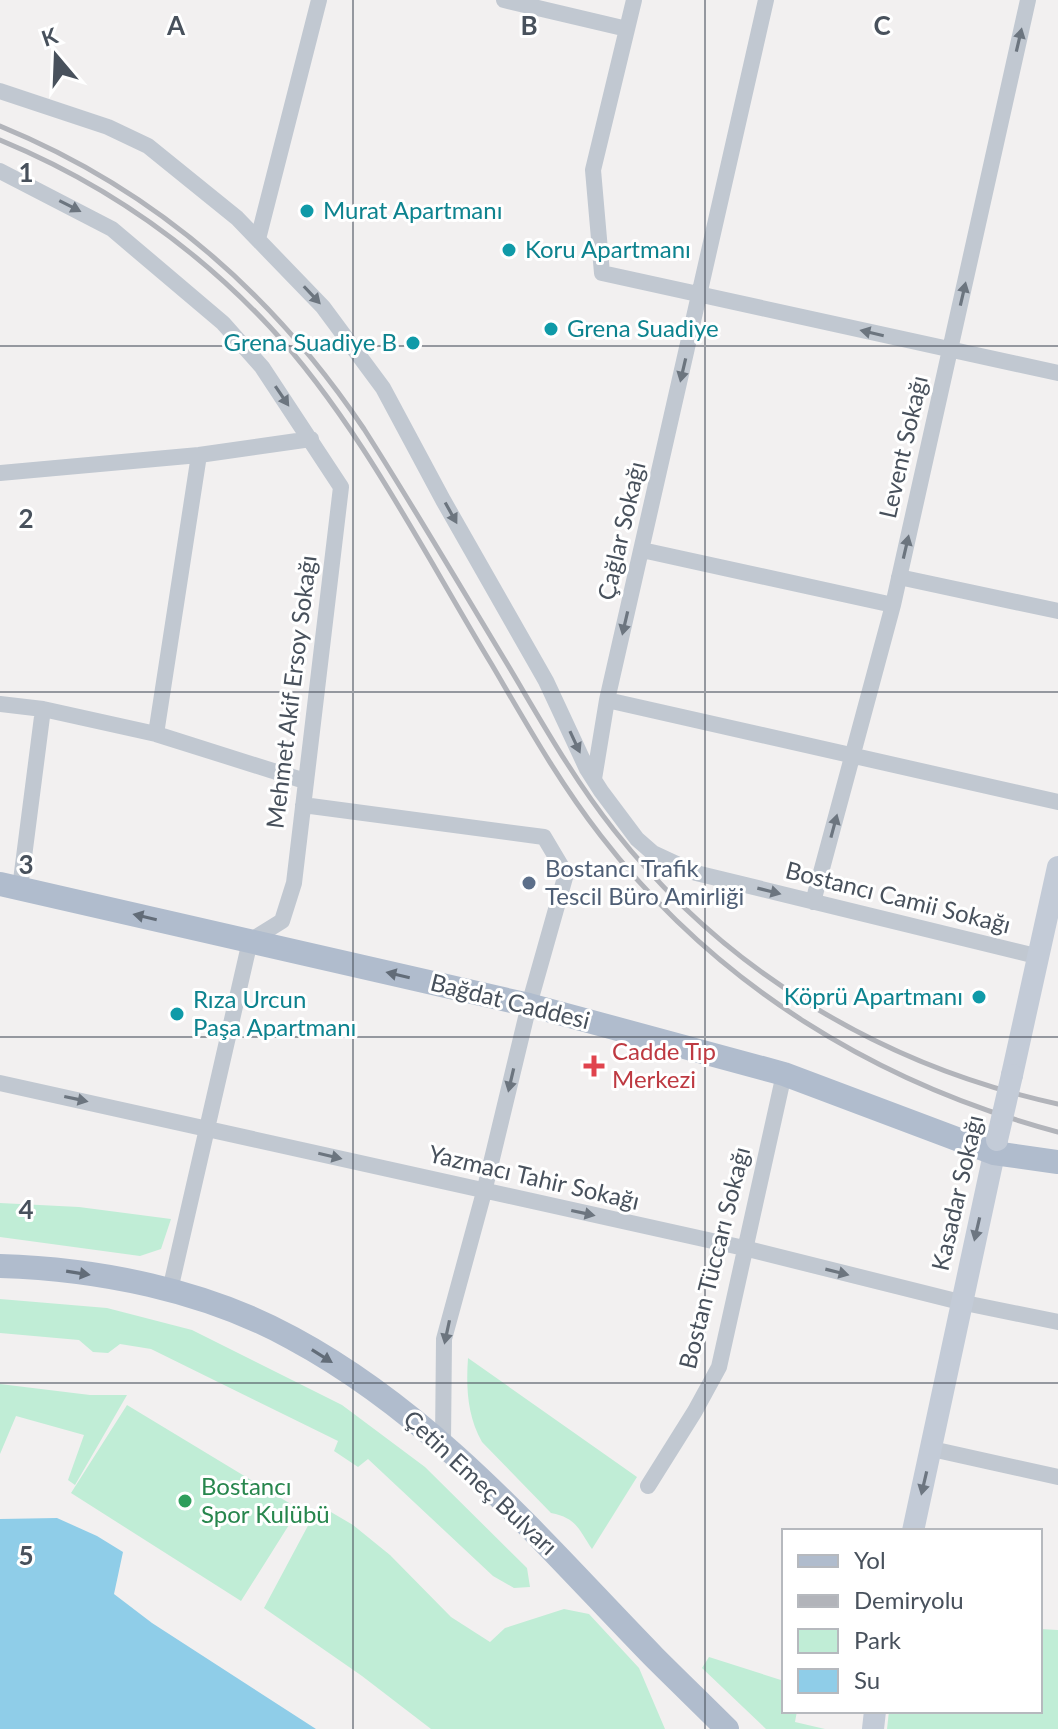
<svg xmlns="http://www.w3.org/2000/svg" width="1058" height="1729" viewBox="0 0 1058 1729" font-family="Lato,sans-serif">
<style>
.green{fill:#c0edd6}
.water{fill:#8fcde8}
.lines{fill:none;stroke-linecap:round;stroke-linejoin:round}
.street{stroke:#c1c8d1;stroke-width:16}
.secondary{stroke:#c3cbd7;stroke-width:22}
.primary{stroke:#b0bccd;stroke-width:24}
.rail{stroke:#b2b4ba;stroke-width:5}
.secondary-bridge{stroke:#c3cbd7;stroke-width:22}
.oneway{fill:#6c757f}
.oneway2{fill:#626c78}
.oneway3{fill:#6d7681}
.grid{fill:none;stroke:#48515c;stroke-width:2;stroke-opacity:0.55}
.culture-dot{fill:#0f9aa8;stroke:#fff;stroke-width:3}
.service-dot{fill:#5c6f8a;stroke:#fff;stroke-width:3}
.health-dot{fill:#e0444e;stroke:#fff;stroke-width:3}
.leisure-dot{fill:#2e9e5b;stroke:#fff;stroke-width:3}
.labels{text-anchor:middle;stroke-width:6;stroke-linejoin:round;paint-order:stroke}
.culture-label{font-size:24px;fill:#0d838f;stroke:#fff;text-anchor:start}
.street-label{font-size:24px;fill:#48515c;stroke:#fff}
.service-label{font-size:24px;fill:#4e5e75;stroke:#fff;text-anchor:start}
.health-label{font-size:24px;fill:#be3a42;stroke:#fff;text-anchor:start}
.leisure-label{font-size:24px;fill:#27864d;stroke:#fff;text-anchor:start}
.grid-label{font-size:26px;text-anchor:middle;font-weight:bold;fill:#48515c;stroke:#fff;stroke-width:6;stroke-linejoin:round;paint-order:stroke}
</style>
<rect width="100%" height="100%" fill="#f2f0f0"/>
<!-- green -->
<path class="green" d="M 0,1203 L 79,1207 L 171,1219 L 161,1249 L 140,1256 L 0,1237 Z
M 0,1299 L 107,1308 L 192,1330 L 342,1405 L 425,1467 L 527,1568 L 530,1587 L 514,1588 L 493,1576 L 368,1459 L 358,1467 L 334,1451 L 338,1441 L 151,1349 L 120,1344 L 108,1353 L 93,1352 L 79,1340 L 0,1333 Z
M 468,1358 L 637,1477 L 592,1549 C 579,1530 577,1518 551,1513 L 482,1442 C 467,1416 466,1386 468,1358 Z
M 0,1384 L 90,1395 L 127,1395 L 75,1485 L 68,1480 L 84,1435 L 16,1416 L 0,1454 Z
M 127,1405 L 299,1509 L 241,1601 L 71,1493 Z
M 319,1505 L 353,1525 L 390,1555 L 451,1617 L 490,1642 L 505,1628 L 564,1609 L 589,1614 L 639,1668 L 665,1729 L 431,1729 L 362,1676 L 264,1608 Z
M 1040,1629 L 1058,1630 L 1058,1729 L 887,1729 L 889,1711 L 1040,1711 Z
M 709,1657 L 784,1681 L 784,1711 L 797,1711 L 795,1722 L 825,1729 L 766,1729 L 702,1668 Z"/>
<!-- water -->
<path class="water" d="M 57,1518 L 97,1536 L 123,1552 L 114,1594 L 152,1623 L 316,1729 L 0,1729 L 0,1519 Z"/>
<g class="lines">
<!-- street -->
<path class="street" d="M 504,0 L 627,29
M 634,0 L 593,170 L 602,273 L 1058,373
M 0,91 L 108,127 L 148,146 L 237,218 L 323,307 L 383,388 L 443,500 L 546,681 L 587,769 L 601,791 L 637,839 L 653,853 L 696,873 L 1040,957
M 0,171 L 112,229 L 223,323 L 262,367 L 341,487 L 294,883 L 282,921 L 250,941 L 170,1290
M 258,239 L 319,0
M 0,473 L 199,455 L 311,439
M 642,550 L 893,605
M 899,577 L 1058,611
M 607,700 L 1058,802
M 0,704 L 43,709 L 156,734 L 199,455
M 156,734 L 305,781
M 594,779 L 607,700 L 766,0
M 303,805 L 544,837 L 566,874 L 529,1005 L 484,1192 L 444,1339 L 443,1442
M 20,888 L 43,709
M 813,902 L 893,605 L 1028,0
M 0,1083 L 744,1248 L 960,1302 L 1058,1322
M 932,1449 L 1058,1477
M 648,1486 L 695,1411 L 719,1367 L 784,1074"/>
<!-- secondary -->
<path class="secondary" d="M 1012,1075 L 1058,867
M 913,1531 L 997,1140
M 873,1729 L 875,1711"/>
<!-- primary -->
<path class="primary" d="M 0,884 L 529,1005 L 784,1074 L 994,1153 L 1058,1162
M 0,1266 C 98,1269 205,1290 292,1338 C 437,1416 541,1541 654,1657 C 678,1681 703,1705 727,1729"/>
<!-- rail -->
<path class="rail" d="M 0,126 C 154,189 272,292 364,429 C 415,509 463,591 512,672 C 544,726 575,781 614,830 C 725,971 882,1066 1058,1104
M 0,140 C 102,182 194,246 270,327 C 359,423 424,553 492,665 C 526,723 559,782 601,836 C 716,985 877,1084 1058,1132"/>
<!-- secondary-bridge -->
<path class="secondary-bridge" d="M 997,1140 L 1012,1075"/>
</g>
<!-- one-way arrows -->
<defs><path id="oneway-solid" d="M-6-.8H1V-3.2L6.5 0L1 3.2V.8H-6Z" transform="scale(2)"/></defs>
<g class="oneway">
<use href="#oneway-solid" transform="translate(1019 40) rotate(-77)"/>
<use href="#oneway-solid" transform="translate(70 206) rotate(27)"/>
<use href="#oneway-solid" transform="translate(963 294) rotate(-77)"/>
<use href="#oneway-solid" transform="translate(312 295) rotate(47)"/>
<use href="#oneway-solid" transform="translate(872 333) rotate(-167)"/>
<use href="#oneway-solid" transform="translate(683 370) rotate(103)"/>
<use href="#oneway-solid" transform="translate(282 396) rotate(56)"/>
<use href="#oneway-solid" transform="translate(451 513) rotate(61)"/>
<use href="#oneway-solid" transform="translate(906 547) rotate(-77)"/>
<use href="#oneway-solid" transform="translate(625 623) rotate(103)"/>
<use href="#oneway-solid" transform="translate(575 742) rotate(65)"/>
<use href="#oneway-solid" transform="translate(834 826) rotate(-75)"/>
<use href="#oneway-solid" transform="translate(769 891) rotate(14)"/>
<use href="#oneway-solid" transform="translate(511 1080) rotate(103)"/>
<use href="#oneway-solid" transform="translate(76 1099) rotate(12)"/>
<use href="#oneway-solid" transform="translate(330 1156) rotate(13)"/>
<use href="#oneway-solid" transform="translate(583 1213) rotate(12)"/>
<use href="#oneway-solid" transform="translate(837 1272) rotate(14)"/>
<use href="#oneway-solid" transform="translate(447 1332) rotate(102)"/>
</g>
<g class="oneway2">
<use href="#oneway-solid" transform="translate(145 917) rotate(-167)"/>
<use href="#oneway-solid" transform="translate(398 975) rotate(-167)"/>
<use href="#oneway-solid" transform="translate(78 1273) rotate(9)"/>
<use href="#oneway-solid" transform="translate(322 1356) rotate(32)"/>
</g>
<g class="oneway3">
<use href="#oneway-solid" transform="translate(977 1229) rotate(103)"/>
<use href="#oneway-solid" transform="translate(924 1483) rotate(103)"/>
</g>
<!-- grid -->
<path class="grid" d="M 353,0 L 353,1729M 705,0 L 705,1729M 0,346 L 1058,346M 0,692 L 1058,692M 0,1037 L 1058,1037M 0,1383 L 1058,1383"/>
<!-- markers -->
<g class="culture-dot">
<circle cx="307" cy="211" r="8"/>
<circle cx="509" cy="250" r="8"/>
<circle cx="551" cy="329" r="8"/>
<circle cx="413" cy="343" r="8"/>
<circle cx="979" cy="997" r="8"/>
<circle cx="177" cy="1014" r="8"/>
</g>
<circle class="service-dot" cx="529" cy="883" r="8"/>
<path class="health-dot" d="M590 1054h8v8h8v8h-8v8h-8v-8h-8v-8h8z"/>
<circle class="leisure-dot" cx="185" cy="1501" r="8"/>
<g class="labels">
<!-- culture labels -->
<g class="culture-label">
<text x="323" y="219">Murat Apartmanı</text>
<text x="525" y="258">Koru Apartmanı</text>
<text x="567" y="337">Grena Suadiye</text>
<text x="397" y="351" text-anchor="end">Grena Suadiye B</text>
<text x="963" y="1005" text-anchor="end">Köprü Apartmanı</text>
<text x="193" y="1008">Rıza Urcun<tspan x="193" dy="28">Paşa Apartmanı</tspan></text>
</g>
<!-- street labels -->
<g class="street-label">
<text transform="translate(904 447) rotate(-77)" y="8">Levent Sokağı</text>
<text transform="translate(622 531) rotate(-77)" y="8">Çağlar Sokağı</text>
<text transform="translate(292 692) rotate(-83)" y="8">Mehmet Akif Ersoy Sokağı</text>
<text transform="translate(898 898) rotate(14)" y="8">Bostancı Camii Sokağı</text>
<text transform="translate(510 1002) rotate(14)" y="8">Bağdat Caddesi</text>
<text transform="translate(534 1178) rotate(13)" y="8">Yazmacı Tahir Sokağı</text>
<text transform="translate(958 1193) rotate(-77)" y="8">Kasadar Sokağı</text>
<text transform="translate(715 1258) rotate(-76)" y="8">Bostan Tüccarı Sokağı</text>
<text transform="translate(480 1483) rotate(43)" y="8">Çetin Emeç Bulvarı</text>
</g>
<!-- service labels -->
<g class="service-label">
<text x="545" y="877">Bostancı Trafik<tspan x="545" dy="28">Tescil Büro Amirliği</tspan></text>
</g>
<!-- health labels -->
<g class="health-label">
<text x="612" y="1060">Cadde Tıp<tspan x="612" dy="28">Merkezi</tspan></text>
</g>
<!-- leisure labels -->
<g class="leisure-label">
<text x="201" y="1495">Bostancı<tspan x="201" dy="28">Spor Kulübü</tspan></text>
</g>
</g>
<g class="grid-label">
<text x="176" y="35">A</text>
<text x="529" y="35">B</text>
<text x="882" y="35">C</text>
<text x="26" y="182">1</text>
<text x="26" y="528">2</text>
<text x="26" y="874">3</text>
<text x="26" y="1219">4</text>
<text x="26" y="1565">5</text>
</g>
<!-- legend -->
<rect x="782" y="1529" width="260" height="184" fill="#ffffff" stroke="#b6b9be" stroke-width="2"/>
<rect x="798" y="1555" width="40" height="12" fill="#b0bccd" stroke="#b6b9be" stroke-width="2"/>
<text x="854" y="1569" font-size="24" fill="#48515c">Yol</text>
<rect x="798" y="1595" width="40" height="12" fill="#b2b4ba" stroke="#b6b9be" stroke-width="2"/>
<text x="854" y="1609" font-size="24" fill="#48515c">Demiryolu</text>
<rect x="798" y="1629" width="40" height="24" fill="#c0edd6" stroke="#b6b9be" stroke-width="2"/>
<text x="854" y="1649" font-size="24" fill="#48515c">Park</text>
<rect x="798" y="1669" width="40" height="24" fill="#8fcde8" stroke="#b6b9be" stroke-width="2"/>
<text x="854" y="1689" font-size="24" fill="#48515c">Su</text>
<!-- north arrow -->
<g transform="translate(56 56) rotate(341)" stroke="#ffffff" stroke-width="6" paint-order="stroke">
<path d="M0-6L14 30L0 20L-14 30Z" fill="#48515c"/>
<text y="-12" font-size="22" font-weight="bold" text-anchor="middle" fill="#48515c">K</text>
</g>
</svg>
